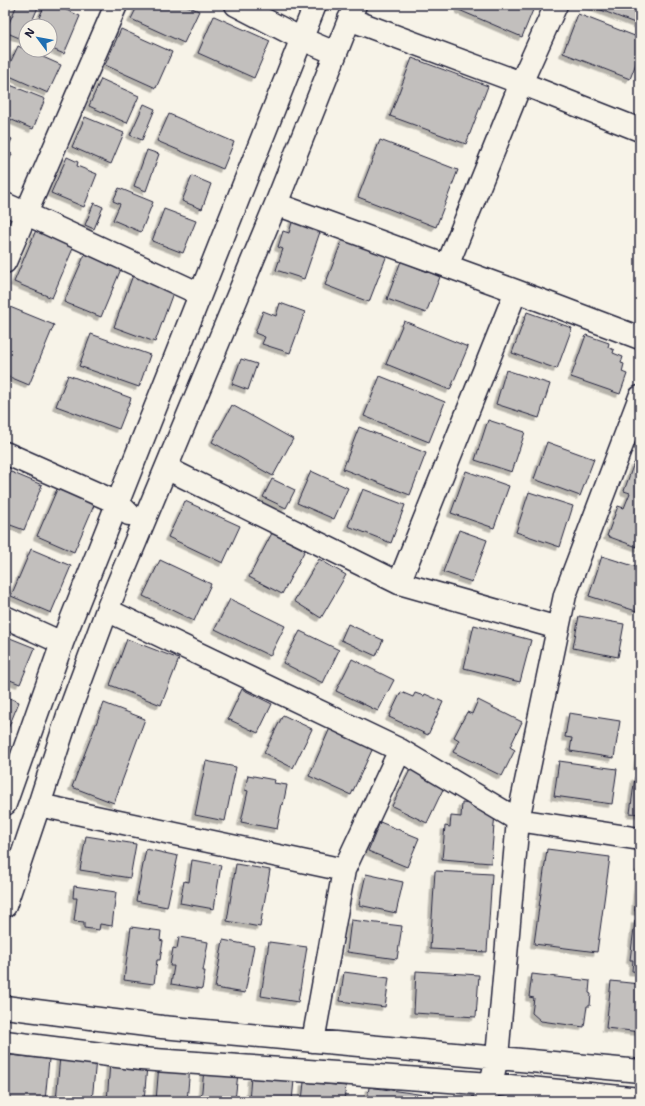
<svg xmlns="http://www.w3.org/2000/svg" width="645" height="1106" viewBox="0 0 645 1106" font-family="'Shantell Sans',sans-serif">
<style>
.building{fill:#c2bfbd;stroke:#22223b;filter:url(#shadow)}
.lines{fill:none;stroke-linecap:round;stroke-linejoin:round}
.minor-casing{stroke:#22223b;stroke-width:25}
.minor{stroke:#f7f3e8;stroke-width:22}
</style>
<defs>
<filter id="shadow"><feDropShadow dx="-3.5" dy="3.5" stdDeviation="0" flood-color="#0004"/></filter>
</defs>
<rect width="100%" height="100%" fill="#f7f3e8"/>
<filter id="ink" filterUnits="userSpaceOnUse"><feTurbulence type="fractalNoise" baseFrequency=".025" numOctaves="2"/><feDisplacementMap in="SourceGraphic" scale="8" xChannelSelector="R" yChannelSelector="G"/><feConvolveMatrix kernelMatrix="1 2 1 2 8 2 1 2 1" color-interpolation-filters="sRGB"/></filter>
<g filter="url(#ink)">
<!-- building -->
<path class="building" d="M 17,5 L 39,5 L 30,26 L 26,26 L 26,35 L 24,40 L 5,32 Z
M 45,5 L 55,5 L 80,16 L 64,54 L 50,48 L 50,26 L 35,26 Z
M 138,5 L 185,5 L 199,11 L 184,43 L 131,19 Z
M 461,5 L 535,5 L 522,37 L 459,10 Z
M 588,5 L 640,5 L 640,25 Z
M 578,14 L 640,38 L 640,53 L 630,79 L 563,53 Z
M 214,16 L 270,41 L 254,78 L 198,53 Z
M 121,29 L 172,52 L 156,88 L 105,65 Z
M 18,46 L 61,65 L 48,93 L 5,74 Z
M 412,58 L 488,86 L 466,144 L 390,116 Z
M 101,79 L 139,96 L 127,123 L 89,106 Z
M 5,83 L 45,99 L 33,129 L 5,117 Z
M 144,104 L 155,109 L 142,140 L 130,135 Z
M 169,114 L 234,142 L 223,169 L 157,141 Z
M 85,117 L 124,133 L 111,164 L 72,147 Z
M 5,136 L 12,139 L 6,151 L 12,154 L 5,170 Z
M 380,140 L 458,170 L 436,227 L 358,197 Z
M 147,150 L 159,154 L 146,191 L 134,186 Z
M 67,157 L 78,162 L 77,166 L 97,174 L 84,207 L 51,193 Z
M 192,176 L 211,184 L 202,209 L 182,201 Z
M 119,188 L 153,202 L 141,232 L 113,220 L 120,204 L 113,201 Z
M 94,203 L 103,207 L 94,229 L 85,225 Z
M 164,209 L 196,221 L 183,253 L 152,241 Z
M 293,219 L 321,229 L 304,279 L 276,270 L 283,249 L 278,247 L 283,231 L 289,233 Z
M 36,230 L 74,246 L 52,298 L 14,282 Z
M 343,238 L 387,255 L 369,302 L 325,285 Z
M 85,254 L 121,269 L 101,317 L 64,302 Z
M 401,261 L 440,277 L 426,313 L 387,299 Z
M 133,275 L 174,290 L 155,342 L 114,327 Z
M 280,303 L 305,312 L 290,353 L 262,344 L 265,337 L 255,333 L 263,311 L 276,316 Z
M 5,305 L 54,325 L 29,385 L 5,375 Z
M 527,312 L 572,328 L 557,369 L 512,353 Z
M 404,321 L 468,347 L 450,390 L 386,364 Z
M 91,334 L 150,355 L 139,387 L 79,366 Z
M 586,335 L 609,343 L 608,347 L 614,350 L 613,353 L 623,357 L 621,363 L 624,364 L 622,372 L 627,374 L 620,394 L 571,377 Z
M 241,359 L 257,364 L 248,390 L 232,384 Z
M 506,370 L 550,384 L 539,418 L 496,404 Z
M 68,375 L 131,398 L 119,429 L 56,406 Z
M 380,376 L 445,402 L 429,442 L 364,416 Z
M 232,405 L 293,439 L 273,476 L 212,442 Z
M 488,420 L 525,432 L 512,472 L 475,460 Z
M 359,427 L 426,453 L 410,495 L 343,469 Z
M 547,442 L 594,459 L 580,496 L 534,479 Z
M 634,463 L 640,466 L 640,548 L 607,536 L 618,506 L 624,508 L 630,493 L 624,491 Z
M 311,471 L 348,488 L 334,519 L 297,503 Z
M 466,471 L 509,486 L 494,528 L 451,513 Z
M 11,472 L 42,485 L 24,530 L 5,523 L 5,487 Z
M 272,479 L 295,490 L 286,508 L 263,497 Z
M 58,487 L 95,503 L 74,552 L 37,536 Z
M 363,489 L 405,505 L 391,543 L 348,526 Z
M 529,492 L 573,506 L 560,547 L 516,532 Z
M 185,501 L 240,526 L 223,563 L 168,537 Z
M 459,530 L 487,540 L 472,582 L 443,572 Z
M 272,533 L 305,550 L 282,594 L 249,577 Z
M 5,545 L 9,547 L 5,555 Z
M 31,549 L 71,566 L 51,613 L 11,596 Z
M 602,556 L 640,568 L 640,598 L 636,611 L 589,596 Z
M 319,559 L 346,575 L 321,618 L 294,601 Z
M 160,560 L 211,584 L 194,621 L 143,596 Z
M 230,599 L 285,626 L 270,656 L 215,629 Z
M 579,616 L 624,624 L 618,657 L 573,648 Z
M 348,624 L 383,640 L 376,656 L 341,640 Z
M 474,625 L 531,640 L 520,682 L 464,668 Z
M 300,631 L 339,650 L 323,683 L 283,663 Z
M 5,636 L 35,648 L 20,684 L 5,678 Z
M 127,639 L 179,659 L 161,705 L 110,685 Z
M 352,659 L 394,680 L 378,711 L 336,691 Z
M 242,689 L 272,704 L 258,733 L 228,719 Z
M 401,692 L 413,697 L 415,693 L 424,696 L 425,694 L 443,702 L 428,735 L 389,717 Z
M 5,696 L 19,702 L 5,736 Z
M 478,700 L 522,722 L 510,747 L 515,750 L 502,776 L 453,752 L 459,740 L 454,737 L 467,712 L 472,714 Z
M 104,703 L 145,719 L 114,803 L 72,787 Z
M 569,713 L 620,721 L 614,758 L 570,751 L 572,738 L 565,737 Z
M 283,715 L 312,729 L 293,768 L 264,753 Z
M 330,728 L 373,748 L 351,795 L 309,776 Z
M 640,745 L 640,766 L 637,766 Z
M 206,761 L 236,767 L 225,821 L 195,815 Z
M 559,761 L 617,769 L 612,804 L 554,796 Z
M 411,768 L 445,785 L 427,823 L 392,806 Z
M 248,775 L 275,780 L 274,783 L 287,785 L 283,805 L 282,804 L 277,829 L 241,822 L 248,791 L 245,790 Z
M 635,777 L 640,777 L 640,814 L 630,813 Z
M 462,803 L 483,805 L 495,812 L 491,863 L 442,859 L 445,826 L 450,827 L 451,816 L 461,817 Z
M 380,822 L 419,838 L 407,867 L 368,851 Z
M 86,836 L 136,844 L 130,878 L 80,870 Z
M 146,849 L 178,856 L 167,907 L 136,901 Z
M 547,849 L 610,857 L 597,952 L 534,944 Z
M 192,860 L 221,865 L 214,909 L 180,903 L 184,881 L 189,882 Z
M 236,864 L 270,870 L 260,927 L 227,921 Z
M 639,867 L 640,867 L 640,912 L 635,911 Z
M 435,871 L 492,874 L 487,952 L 430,949 Z
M 366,874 L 403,882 L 396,913 L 359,905 Z
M 74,886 L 116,892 L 112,926 L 100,924 L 99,930 L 84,928 L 84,922 L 74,921 L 77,898 L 73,898 Z
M 351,920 L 402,926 L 397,959 L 347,952 Z
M 635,920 L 640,921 L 640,972 L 632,971 L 633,960 L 630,960 Z
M 131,927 L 161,931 L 160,940 L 163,941 L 160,960 L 157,960 L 154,984 L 124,980 Z
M 179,937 L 208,942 L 203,971 L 205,971 L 202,989 L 171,984 L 174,966 L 170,966 L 173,948 L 177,949 Z
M 223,940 L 254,946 L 245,993 L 215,988 Z
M 269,942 L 307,947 L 298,1002 L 261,996 Z
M 416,971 L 479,975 L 476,1017 L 414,1013 Z
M 344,972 L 389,978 L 385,1007 L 340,1001 Z
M 532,974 L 590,981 L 589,993 L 591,994 L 590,1006 L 587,1006 L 584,1027 L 541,1021 L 532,1013 L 534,998 L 529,997 Z
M 611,981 L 640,984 L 640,1032 L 606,1028 Z
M 10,1055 L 49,1059 L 45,1101 L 5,1101 Z
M 60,1056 L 96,1059 L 92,1101 L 56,1101 Z
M 110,1063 L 147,1066 L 144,1101 L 107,1101 Z
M 159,1064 L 190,1067 L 187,1101 L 156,1101 Z
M 204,1069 L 238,1073 L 235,1101 L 201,1101 Z
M 251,1077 L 294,1080 L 292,1101 L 249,1101 Z
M 304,1082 L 346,1086 L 344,1101 L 302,1101 Z
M 369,1087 L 439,1097 L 439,1101 L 367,1101 Z"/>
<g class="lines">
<!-- minor casing -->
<g class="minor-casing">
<path id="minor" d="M 236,5 L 302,39 L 335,53
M 349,19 L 521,83 L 640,130
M 5,204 L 200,294
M 276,204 L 516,291 L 640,338
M 5,262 L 116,5
M 447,266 L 521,83 L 556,5
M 5,453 L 118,503 L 129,514
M 166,468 L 399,583 L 558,628
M 399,583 L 516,291
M 107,610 L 400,750 L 518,820 L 640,839
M 5,617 L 62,643
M 5,804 L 62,643 L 315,5
M 39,805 L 344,870
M 5,906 L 39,805 L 68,715 L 107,610 L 276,204 L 355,5
M 5,1007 L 162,1027 L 640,1071
M 313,1041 L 344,870 L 400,750
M 5,1042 L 141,1059 L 491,1084 L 640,1099
M 484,1101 L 491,1084 L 497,1057 L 518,820 L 565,595 L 640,397"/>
</g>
<!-- minor -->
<use href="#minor" class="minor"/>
</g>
</g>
<!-- margin -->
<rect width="645" height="1106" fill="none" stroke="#f7f3e8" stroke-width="20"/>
<rect x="10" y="10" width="625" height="1086" fill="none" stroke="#22223b" stroke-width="1.5" filter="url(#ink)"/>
<!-- north arrow -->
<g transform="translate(38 38) rotate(302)"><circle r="19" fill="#f7f3e8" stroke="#a29fa3"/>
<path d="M0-3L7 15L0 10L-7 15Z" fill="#1f6fb2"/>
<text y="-6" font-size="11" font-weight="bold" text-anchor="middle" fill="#22223b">N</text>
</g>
</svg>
